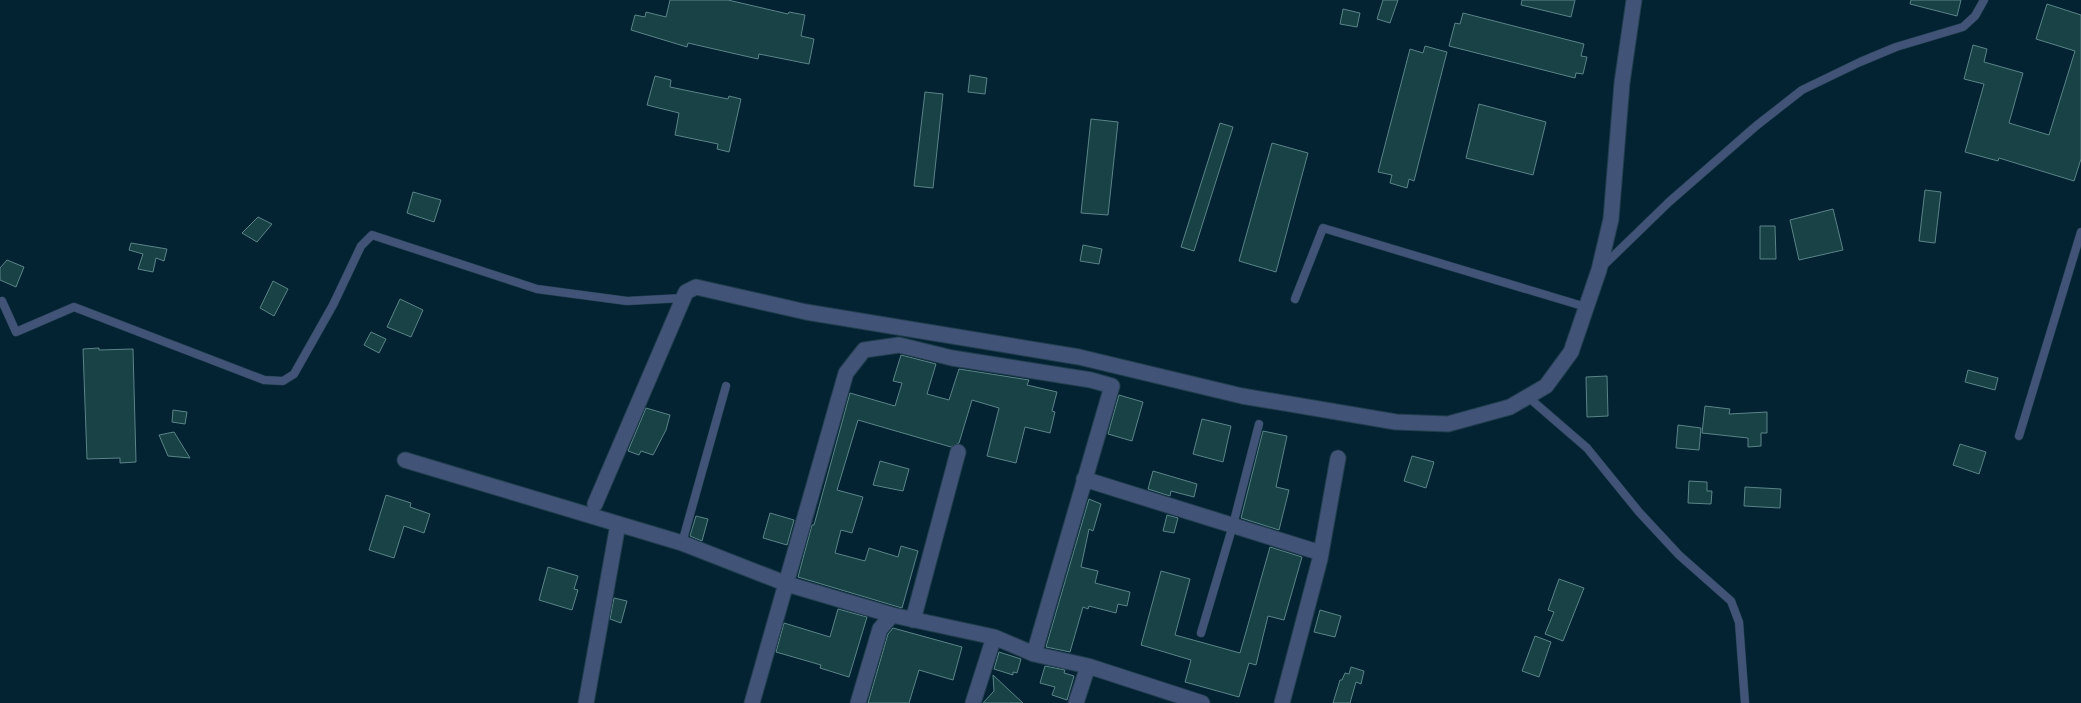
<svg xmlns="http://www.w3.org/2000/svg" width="2081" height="703" viewBox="0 0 2081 703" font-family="Barlow,sans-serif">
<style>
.building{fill:#184246;stroke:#5a8488}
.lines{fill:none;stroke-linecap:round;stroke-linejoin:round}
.lane-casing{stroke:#213e4e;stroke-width:9}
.street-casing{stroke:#213e4e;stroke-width:17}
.lane{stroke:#415376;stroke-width:8}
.street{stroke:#415376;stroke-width:15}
</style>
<rect width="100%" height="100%" fill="#032333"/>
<!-- building -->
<path class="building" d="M 670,0 L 728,0 L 788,14 L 789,12 L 805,15 L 801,36 L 814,39 L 809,64 L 759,54 L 758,59 L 688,43 L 687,47 L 631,30 L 635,15 L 645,17 L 646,12 L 666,17 Z
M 1383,0 L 1398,0 L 1390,23 L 1377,19 Z
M 1522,0 L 1575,0 L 1571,17 L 1521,5 Z
M 1911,0 L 1961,0 L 1957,16 L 1910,4 Z
M 2047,4 L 2081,15 L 2081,159 L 2074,181 L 1999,158 L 1998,161 L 1965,152 L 1984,84 L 1964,79 L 1973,45 L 1987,49 L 1984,62 L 2023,73 L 2009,123 L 2049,135 L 2075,51 L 2036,39 Z
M 1343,9 L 1360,13 L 1357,27 L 1340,24 Z
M 1463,13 L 1584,44 L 1581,56 L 1587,57 L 1583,74 L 1576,73 L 1575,78 L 1449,46 L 1455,23 L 1460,24 Z
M 1425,46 L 1447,52 L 1414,181 L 1409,179 L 1407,188 L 1390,183 L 1392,175 L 1378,172 L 1410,49 L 1423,53 Z
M 970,75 L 987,78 L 985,94 L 968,92 Z
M 655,76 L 671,80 L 670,87 L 728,99 L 729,96 L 741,99 L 729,152 L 717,149 L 718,144 L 675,135 L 679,113 L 647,105 Z
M 925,92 L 943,94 L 933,188 L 914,186 Z
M 1479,104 L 1546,122 L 1533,175 L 1466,158 Z
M 1091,119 L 1118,122 L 1108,215 L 1081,213 Z
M 1220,123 L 1233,127 L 1194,251 L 1181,247 Z
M 1272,143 L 1308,153 L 1276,272 L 1239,261 Z
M 1925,190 L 1941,192 L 1935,243 L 1919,241 Z
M 413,192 L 441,200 L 434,222 L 407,213 Z
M 1833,209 L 1843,250 L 1799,260 L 1790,220 Z
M 258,217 L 272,224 L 257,242 L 242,233 Z
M 1760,226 L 1775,226 L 1776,259 L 1760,259 Z
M 131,243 L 167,249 L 164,261 L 156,258 L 153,272 L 138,269 L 143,254 L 129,250 Z
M 1083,245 L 1102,249 L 1099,264 L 1080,261 Z
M 7,260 L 24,267 L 16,287 L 0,280 L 0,268 Z
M 273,281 L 288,289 L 274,316 L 260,308 Z
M 400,299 L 423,310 L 411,337 L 387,327 Z
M 371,332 L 386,339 L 379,353 L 364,345 Z
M 99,348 L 99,350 L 133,349 L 136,462 L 120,463 L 120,458 L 87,459 L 83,349 Z
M 901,355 L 936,364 L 927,394 L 949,400 L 959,369 L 1029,380 L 1027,385 L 1057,392 L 1052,411 L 1055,412 L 1050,433 L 1025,427 L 1016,463 L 987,456 L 999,408 L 972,400 L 959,443 L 951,447 L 858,420 L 837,490 L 863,497 L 852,533 L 841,530 L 835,553 L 865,561 L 869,548 L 898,557 L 901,546 L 918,551 L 902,608 L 798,577 L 812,525 L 814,525 L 850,393 L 895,406 L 902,383 L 893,381 Z
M 1968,370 L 1998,378 L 1995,390 L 1965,382 Z
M 1607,376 L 1608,416 L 1587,417 L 1586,377 Z
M 1119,395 L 1143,402 L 1132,441 L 1108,434 Z
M 1705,406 L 1730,409 L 1729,414 L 1767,412 L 1767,433 L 1761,433 L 1761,446 L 1748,447 L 1748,438 L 1702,433 Z
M 646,408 L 670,415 L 666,430 L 653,455 L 641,451 L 639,455 L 628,451 Z
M 173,410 L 187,412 L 185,424 L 172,422 Z
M 1202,419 L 1231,426 L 1223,462 L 1193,454 Z
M 1678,425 L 1701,428 L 1699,450 L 1676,448 Z
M 1263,431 L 1287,436 L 1276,487 L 1289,490 L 1279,530 L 1241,518 Z
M 174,432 L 190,458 L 168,456 L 159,435 Z
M 1960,444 L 1986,452 L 1979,474 L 1953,465 Z
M 1412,456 L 1434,462 L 1426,488 L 1404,481 Z
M 880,461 L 909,469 L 903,491 L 873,485 Z
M 1153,471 L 1197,484 L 1194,497 L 1171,491 L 1170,496 L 1148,489 Z
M 1689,481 L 1707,482 L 1707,491 L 1712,491 L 1711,504 L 1688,503 Z
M 1745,487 L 1781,489 L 1780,508 L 1744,506 Z
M 386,495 L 411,503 L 410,507 L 430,514 L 424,533 L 404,526 L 394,558 L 369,550 Z
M 1089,499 L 1101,504 L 1093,531 L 1089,529 L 1081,567 L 1098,571 L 1095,583 L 1130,592 L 1127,606 L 1118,604 L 1116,613 L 1089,606 L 1088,609 L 1083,607 L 1070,652 L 1046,647 Z
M 770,513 L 794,520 L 787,545 L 763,538 Z
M 1167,515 L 1178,518 L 1174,533 L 1163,531 Z
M 696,516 L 708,519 L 702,541 L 690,536 Z
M 1270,547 L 1302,557 L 1284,620 L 1268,616 L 1256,665 L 1249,663 L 1239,697 L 1185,682 L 1191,660 L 1141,645 L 1161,571 L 1190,579 L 1175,635 L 1240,653 Z
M 548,567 L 578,576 L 574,589 L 578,590 L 572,610 L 539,600 Z
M 1559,579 L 1584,588 L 1563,641 L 1545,634 L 1554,612 L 1548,610 Z
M 614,598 L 627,601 L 621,623 L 610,619 Z
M 838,609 L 867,617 L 849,677 L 820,668 L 821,665 L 776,652 L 784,623 L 830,637 Z
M 1320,610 L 1341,616 L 1335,637 L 1314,632 Z
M 893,628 L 962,647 L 953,680 L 919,670 L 909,703 L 868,703 L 888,634 Z
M 1535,636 L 1551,642 L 1539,677 L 1522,671 Z
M 999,652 L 1021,659 L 1017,673 L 1013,672 L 1013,675 L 994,669 Z
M 1045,666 L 1065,670 L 1064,673 L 1074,676 L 1067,700 L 1052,695 L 1055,687 L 1040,683 Z
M 1351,667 L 1364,671 L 1361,684 L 1356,682 L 1350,703 L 1333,703 L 1340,680 L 1342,680 L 1345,673 L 1349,674 Z
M 993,675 L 1010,691 L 1023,703 L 983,703 L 994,691 Z"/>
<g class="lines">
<!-- lane casing -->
<g class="lane-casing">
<path id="lane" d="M 1602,267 L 1669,202 L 1756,126 L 1802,90 L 1860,62 L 1896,47 L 1963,27 L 1975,16 L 1984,0
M 1295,299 L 1323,228 L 1586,307
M 2,301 L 16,332 L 74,307 L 264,380 L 283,381 L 294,374 L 333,305 L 361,246 L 372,235 L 537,289 L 627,301 L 683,298
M 1528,397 L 1587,448 L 1639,512 L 1679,555 L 1731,601 L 1739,622 L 1745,703
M 2019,436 L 2081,232
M 682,543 L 726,386
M 1201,633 L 1233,525 L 1259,424"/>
</g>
<!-- street casing -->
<g class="street-casing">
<path id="street" d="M 405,460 L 682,543 L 787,584 L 892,615 L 994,637 L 1034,654 L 1088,666 L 1202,703
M 1084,479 L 1321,553
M 595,504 L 686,292 L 696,287 L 806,312 L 1079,357 L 1242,396 L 1396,422 L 1448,424 L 1510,407 L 1546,386 L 1571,352 L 1599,270 L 1611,219 L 1622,83 L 1634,0
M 913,620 L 958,452
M 586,703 L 618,524
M 752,703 L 846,373 L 864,350 L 899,345 L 952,358 L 1091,380 L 1112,386 L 1034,654
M 858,703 L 880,629 L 892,615
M 973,703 L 994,637
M 1076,703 L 1088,666
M 1282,703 L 1320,559 L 1338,458"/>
</g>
<!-- lane -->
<use href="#lane" class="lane"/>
<!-- street -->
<use href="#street" class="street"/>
</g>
</svg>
